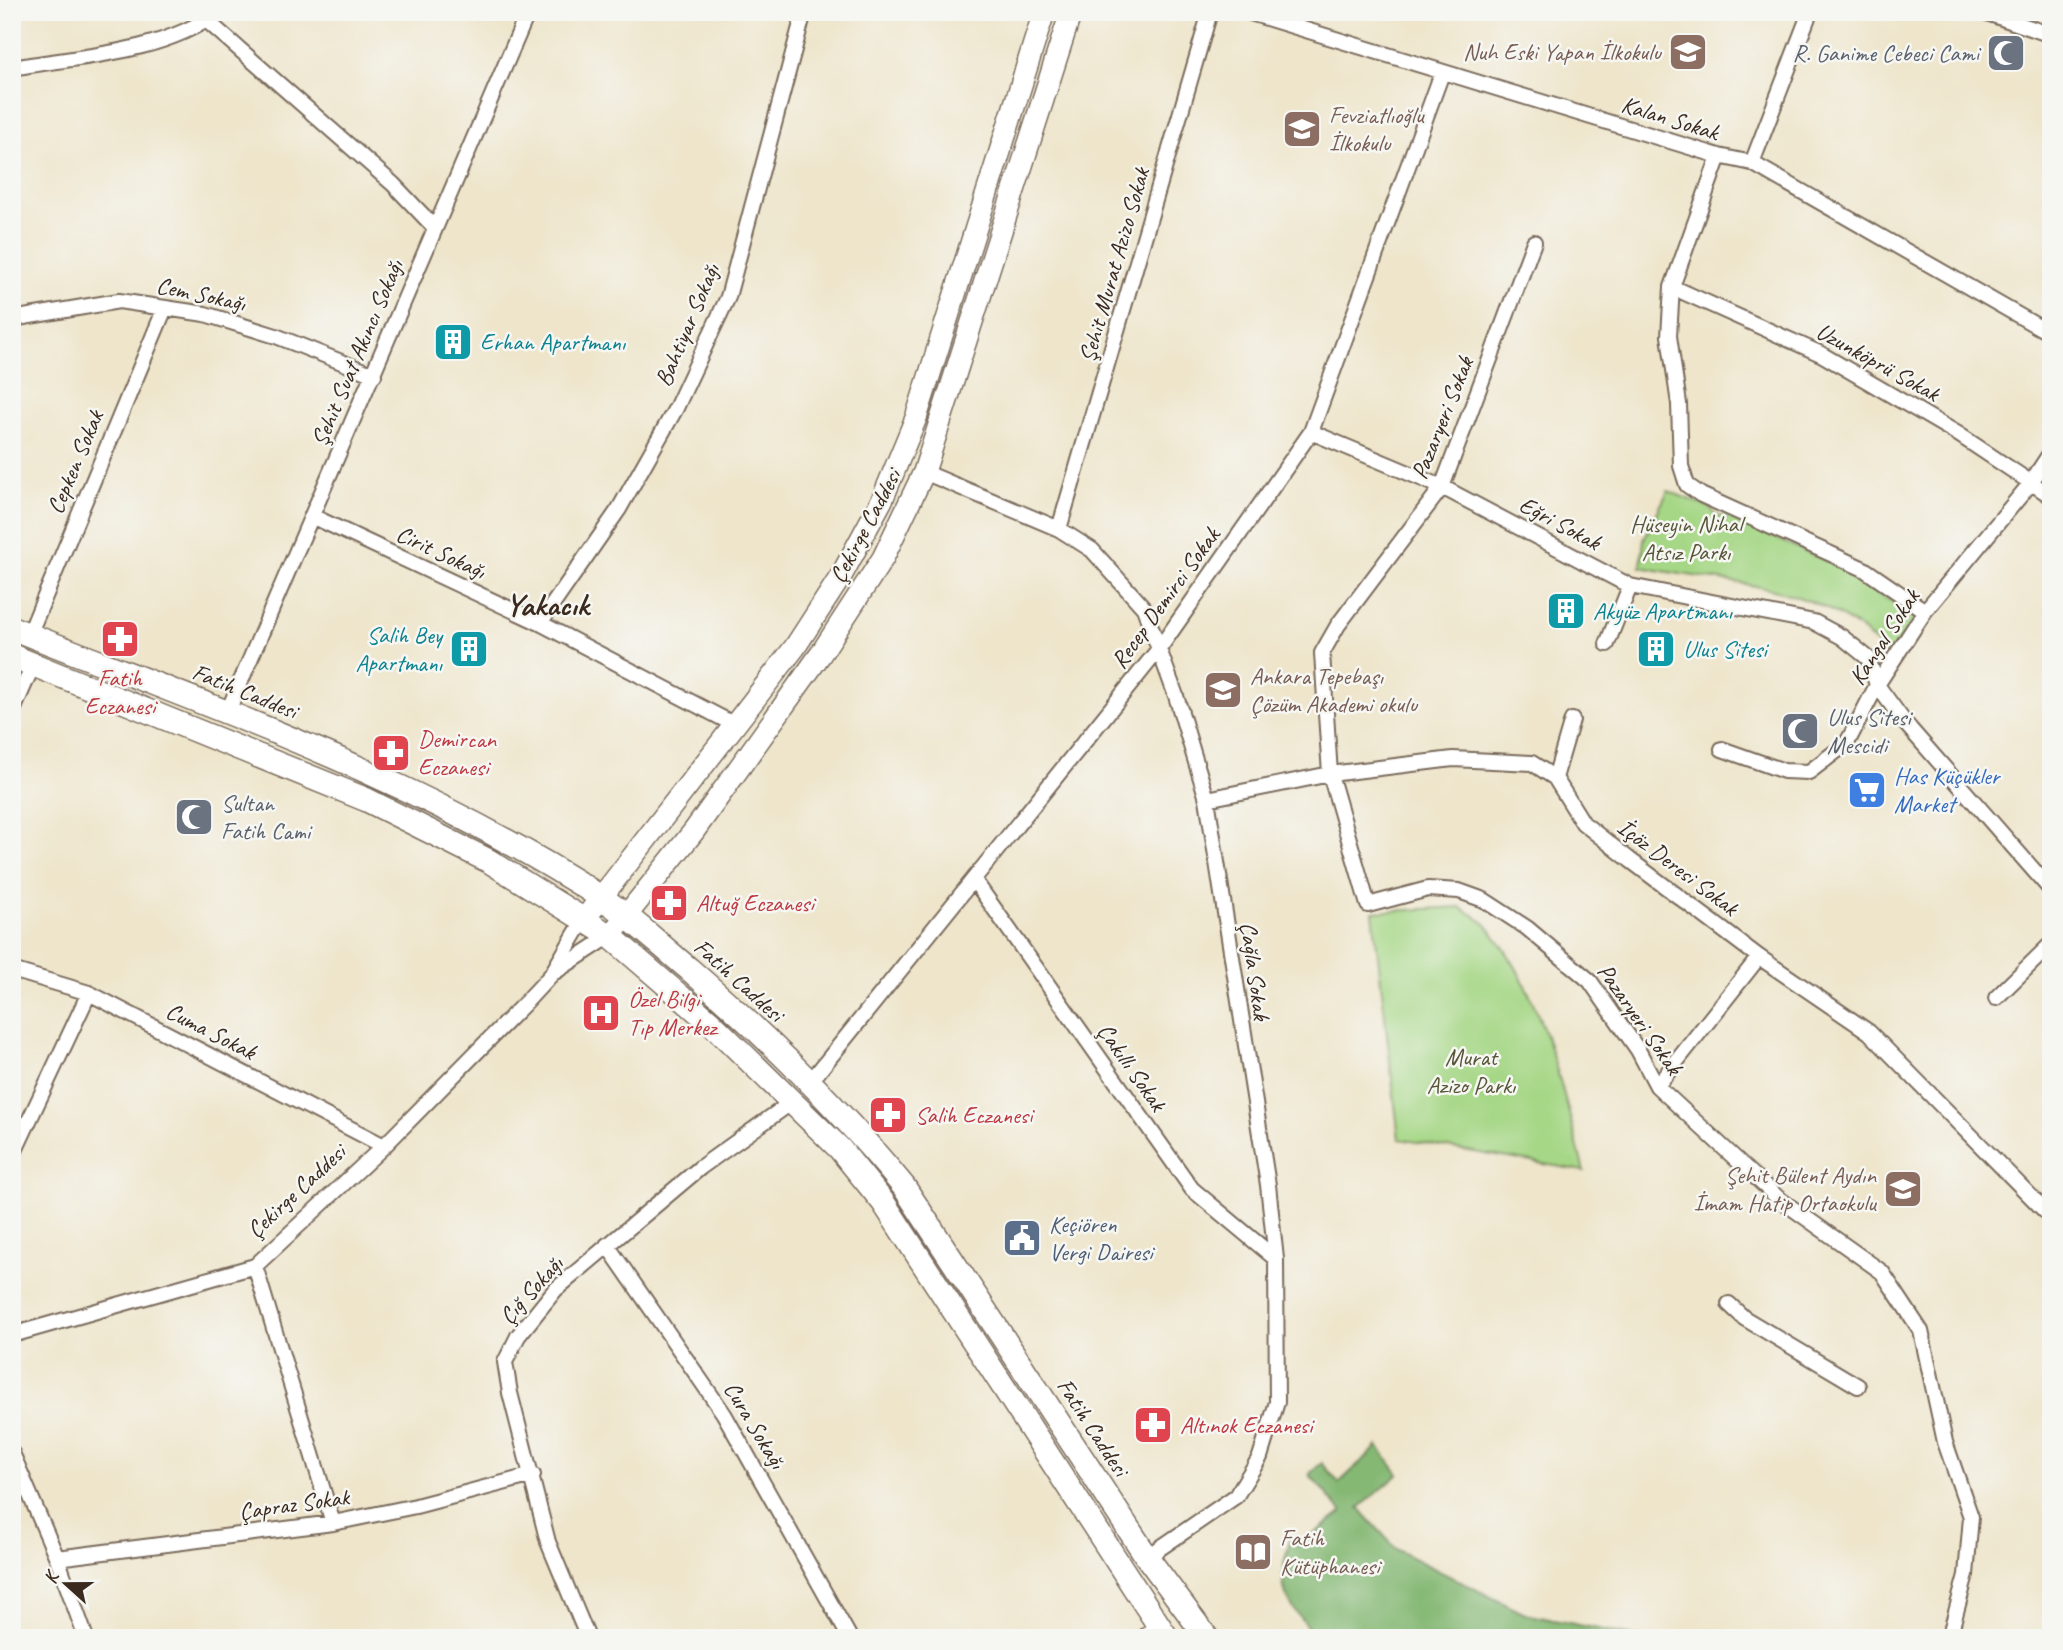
<svg xmlns="http://www.w3.org/2000/svg" width="2063" height="1650" viewBox="0 0 2063 1650" font-family="Caveat,sans-serif">
<style>
.green{fill:#a6d786;stroke:#708052;stroke-width:2}
.forest{fill:#84b873;stroke:#607148;stroke-width:2}
.lines{fill:none;stroke-linecap:round;stroke-linejoin:round}
.minor-casing{stroke:#7a6b5b;stroke-width:18}
.secondary-casing{stroke:#7a6b5b;stroke-width:24}
.primary-casing{stroke:#7a6b5b;stroke-width:26}
.minor{stroke:#fff;stroke-width:14}
.secondary{stroke:#fff;stroke-width:21}
.primary{stroke:#fff;stroke-width:23}
.labels{text-anchor:middle;stroke-width:5;stroke-linejoin:round;paint-order:stroke}
.education-label{font-size:24px;fill:#785e54;stroke:#f6f6f2;text-anchor:start}
.worship-label{font-size:24px;fill:#5b616d;stroke:#f6f6f2;text-anchor:start}
.street-label{font-size:24px;fill:#3b2a1e;stroke:#f6f6f2}
.culture-label{font-size:24px;fill:#0d838f;stroke:#f6f6f2;text-anchor:start}
.park-label{font-size:24px;fill:#565538;stroke:#f6f6f2}
.health-label{font-size:24px;fill:#be3a42;stroke:#f6f6f2;text-anchor:start}
.shop-label{font-size:24px;fill:#366cbe;stroke:#f6f6f2;text-anchor:start}
.service-label{font-size:24px;fill:#4e5e75;stroke:#f6f6f2;text-anchor:start}
.district-label{font-size:32px;font-weight:bold;fill:#3b2a1e;stroke:#f6f6f2}
</style>
<rect width="100%" height="100%" fill="#f6f6f2"/>
<filter id="ink" filterUnits="userSpaceOnUse"><feTurbulence type="fractalNoise" baseFrequency=".0143" numOctaves="2"/><feDisplacementMap in="SourceGraphic" scale="14" xChannelSelector="R" yChannelSelector="G"/><feConvolveMatrix kernelMatrix="1 2 1 2 8 2 1 2 1" color-interpolation-filters="sRGB"/></filter>
<filter id="wash" filterUnits="userSpaceOnUse"><feTurbulence type="fractalNoise" baseFrequency=".00686" numOctaves="4" result="noise"/><feDisplacementMap in="SourceGraphic" scale="28" xChannelSelector="R" yChannelSelector="G"/><feGaussianBlur stdDeviation="1.57" result="paint"/><feColorMatrix in="noise" values="0 0 0 0 0 0 0 0 0 0 0 0 0 0 0 0 0 1.4 0 .05"/><feComposite in="paint" operator="in"/></filter>
<g filter="url(#wash)">
<rect width="100%" height="100%" fill="#eee5cb"/>
<!-- green -->
<path class="green" d="M 1668,491 L 1711,508 L 1716,516 L 1728,517 L 1869,580 L 1867,588 L 1917,615 L 1888,657 C 1828,581 1728,585 1641,567 L 1644,539 Z
M 1460,907 C 1468,912 1480,918 1486,925 C 1542,988 1563,1092 1584,1171 L 1399,1139 L 1373,912 Z"/>
<!-- forest -->
<path class="forest" d="M 1378,1446 L 1399,1474 L 1359,1508 L 1397,1550 L 1525,1614 L 1643,1638 L 1316,1638 C 1283,1596 1275,1590 1291,1537 L 1298,1546 L 1342,1512 L 1309,1474 L 1322,1463 L 1339,1483 Z"/>
</g>
<g filter="url(#ink)">
<g class="lines">
<!-- minor casing -->
<g class="minor-casing">
<path id="minor" d="M 197,12 L 393,184 L 435,228
M 1247,12 L 1719,156 L 1752,163 L 2051,334
M 1984,12 L 2051,35
M 12,68 C 80,56 161,54 218,12
M 1719,156 L 1672,287 L 1669,336 L 1679,404 L 1681,466 L 1687,485 L 1701,495 L 1864,569 L 1925,611
M 1752,163 L 1810,12
M 1534,242 L 1442,487 L 1338,625 L 1322,653 L 1330,774 L 1368,905 L 1428,889 L 1459,891 L 1484,900 L 1527,928 L 1590,981 L 1638,1050 L 1657,1086 L 1778,1198 L 1882,1272 L 1921,1331 L 1945,1442 L 1971,1517 L 1966,1575 L 1949,1638
M 1672,287 L 1821,354 L 1958,434 L 2051,496
M 12,319 L 119,301 L 205,314 L 276,336 L 374,375
M 1311,432 L 1442,487 L 1630,586 L 1814,622 L 1842,637 L 1868,658 L 1877,685 L 1905,723 L 2051,890
M 924,472 L 1059,529 L 1092,550 L 1144,608 L 1176,696 L 1207,799 L 1268,1185 L 1276,1259 L 1277,1402 L 1260,1457 L 1236,1496 L 1147,1557
M 312,516 L 540,623 L 737,726
M 1059,529 L 1210,12
M 540,623 L 619,509 L 676,408 L 728,297 L 804,12
M 29,635 L 165,308
M 1607,644 L 1630,586
M 228,711 L 528,12
M 12,713 L 33,665
M 1722,749 L 1784,771 L 1809,772 L 1847,743 L 1877,685 L 1925,611 L 2030,484 L 2051,452
M 1555,778 L 1572,720
M 1207,799 L 1330,774 L 1453,759 L 1532,763 L 1555,778 L 1583,823 L 1630,860 L 1759,957 L 1869,1032 L 2051,1217
M 974,880 L 1192,1189 L 1276,1259
M 12,970 L 89,993 L 384,1146
M 555,972 L 610,936
M 1996,998 L 2051,944
M 810,1082 L 1159,649 L 1311,432 L 1442,73
M 1657,1086 L 1759,957
M 12,1157 L 89,993
M 607,1245 L 724,1414 L 850,1638
M 255,1266 L 333,1523
M 1729,1304 L 1744,1318 L 1858,1386
M 12,1335 L 255,1266 L 384,1146 L 525,1003 L 551,975 L 583,921
M 12,1453 L 57,1558 L 86,1638
M 57,1558 L 333,1523 L 416,1506 L 533,1475
M 588,1638 L 548,1542 L 510,1393 L 505,1362 L 518,1336 L 555,1290 L 701,1167 L 792,1102
M 1143,1638 L 1157,1627"/>
</g>
<!-- secondary casing -->
<g class="secondary-casing">
<path id="secondary" d="M 583,921 L 795,647 L 841,576 L 882,500 L 916,418 L 1044,12
M 610,936 L 694,831 L 820,655 L 883,558 L 924,472 L 1071,12"/>
</g>
<!-- primary casing -->
<g class="primary-casing">
<path id="primary" d="M 12,628 C 213,708 420,779 602,898 C 633,919 660,945 689,969 C 766,1036 839,1107 904,1187 L 1147,1557 L 1207,1638
M 12,656 L 367,800 L 489,861 L 610,936 L 710,1022 L 840,1149 L 883,1202 L 1167,1638"/>
</g>
<!-- minor -->
<use href="#minor" class="minor"/>
<!-- secondary -->
<use href="#secondary" class="secondary"/>
<!-- primary -->
<use href="#primary" class="primary"/>
</g>
</g>
<!-- icons -->
<defs>
<g id="school-square" transform="scale(2.0125)"><rect x="-9" y="-9" width="18" height="18" rx="4" fill="#8d6e63" stroke="#f6f6f2"/><path d="M0-5L7-2L0 1L-7-2ZM-4 1L0 2.5L4 1V4Q0 6-4 4Z" fill="#fff"/></g>
<g id="mosque-square" transform="scale(2.0125)"><rect x="-9" y="-9" width="18" height="18" rx="4" fill="#6b7280" stroke="#f6f6f2"/><path d="M3.5-4.9A6 6 0 1 0 3.5 4.9A5 5 0 1 1 3.5-4.9Z" fill="#fff"/></g>
<g id="building-square" transform="scale(2.0125)"><rect x="-9" y="-9" width="18" height="18" rx="4" fill="#0f9aa8" stroke="#f6f6f2"/><path d="M-4-6H4V6H1V3H-1V6H-4ZM-2.5-4.3h1.7v1.8h-1.7ZM.8-4.3h1.7v1.8H.8ZM-2.5-1h1.7V.8h-1.7ZM.8-1h1.7V.8H.8Z" fill="#fff"/></g>
<g id="pharmacy-square" transform="scale(2.0125)"><rect x="-9" y="-9" width="18" height="18" rx="4" fill="#e0444e" stroke="#f6f6f2"/><path d="M-2-6h4v4h4v4h-4v4h-4v-4h-4v-4h4Z" fill="#fff"/></g>
<g id="supermarket-square" transform="scale(2.0125)"><rect x="-9" y="-9" width="18" height="18" rx="4" fill="#3f7fe0" stroke="#f6f6f2"/><path d="M-6-5.5h2.5l.6 2H6L4.5 2H-2.5L-4.4-4H-6ZM-1.5 3.2a1.3 1.3 0 1 0 .1 0ZM3 3.2a1.3 1.3 0 1 0 .1 0Z" fill="#fff"/></g>
<g id="hospital-square" transform="scale(2.0125)"><rect x="-9" y="-9" width="18" height="18" rx="4" fill="#e0444e" stroke="#f6f6f2"/><path d="M-5-5h3v3.5h4V-5h3V5h-3V1.5h-4V5h-3Z" fill="#fff"/></g>
<g id="civic-square" transform="scale(2.0125)"><rect x="-9" y="-9" width="18" height="18" rx="4" fill="#5c6f8a" stroke="#f6f6f2"/><path d="M-.6-6.5H3V-4.5H.6V-3L4-1V1h2V6H-6V1h2V-1L-.6-3ZM-1.2 2.5V6h2.4V2.5Z" fill="#fff"/></g>
<g id="library-square" transform="scale(2.0125)"><rect x="-9" y="-9" width="18" height="18" rx="4" fill="#8d6e63" stroke="#f6f6f2"/><path d="M-6-4Q-3-5.5-.7-3.5V5Q-3 3-6 4ZM6-4Q3-5.5 .7-3.5V5Q3 3 6 4Z" fill="#fff"/></g>
</defs>
<g fill-rule="evenodd">
<use href="#school-square" x="1688" y="52"/>
<use href="#mosque-square" x="2006" y="53"/>
<use href="#school-square" x="1302" y="129"/>
<use href="#building-square" x="453" y="342"/>
<use href="#building-square" x="1566" y="611"/>
<use href="#pharmacy-square" x="120" y="639"/>
<use href="#building-square" x="469" y="649"/>
<use href="#building-square" x="1656" y="649"/>
<use href="#school-square" x="1223" y="690"/>
<use href="#mosque-square" x="1800" y="731"/>
<use href="#pharmacy-square" x="391" y="753"/>
<use href="#supermarket-square" x="1867" y="790"/>
<use href="#mosque-square" x="194" y="817"/>
<use href="#pharmacy-square" x="669" y="903"/>
<use href="#hospital-square" x="601" y="1013"/>
<use href="#pharmacy-square" x="888" y="1115"/>
<use href="#school-square" x="1903" y="1189"/>
<use href="#civic-square" x="1022" y="1238"/>
<use href="#pharmacy-square" x="1153" y="1425"/>
<use href="#library-square" x="1253" y="1552"/>
</g>
<g class="labels">
<!-- education labels -->
<g class="education-label">
<text x="1661" y="60" text-anchor="end">Nuh Eski Yapan İlkokulu</text>
<text x="1329" y="123">Fevziatlıoğlu<tspan x="1329" dy="28">İlkokulu</tspan></text>
<text x="1250" y="684">Ankara Tepebaşı<tspan x="1250" dy="28">Çözüm Akademi okulu</tspan></text>
<text x="1876" y="1183" text-anchor="end">Şehit Bülent Aydın<tspan x="1876" dy="28">İmam Hatip Ortaokulu</tspan></text>
<text x="1280" y="1546">Fatih<tspan x="1280" dy="28">Kütüphanesi</tspan></text>
</g>
<!-- worship labels -->
<g class="worship-label">
<text x="1979" y="61" text-anchor="end">R. Ganime Cebeci Cami</text>
<text x="1827" y="725">Ulus Sitesi<tspan x="1827" dy="28">Mescidi</tspan></text>
<text x="221" y="811">Sultan<tspan x="221" dy="28">Fatih Cami</tspan></text>
</g>
<!-- street labels -->
<g class="street-label">
<text transform="translate(1670 118) rotate(17)" y="8">Kalan Sokak</text>
<text transform="translate(1114 265) rotate(-74)" y="8">Şehit Murat Azizo Sokak</text>
<text transform="translate(201 294) rotate(12)" y="8">Cem Sokağı</text>
<text transform="translate(687 325) rotate(-67)" y="8">Bahtiyar Sokağı</text>
<text transform="translate(357 353) rotate(-67)" y="8">Şehit Suat Akıncı Sokağı</text>
<text transform="translate(1878 362) rotate(29)" y="8">Uzunköprü Sokak</text>
<text transform="translate(1442 418) rotate(-68)" y="8">Pazaryeri Sokak</text>
<text transform="translate(75 462) rotate(-67)" y="8">Cepken Sokak</text>
<text transform="translate(1560 523) rotate(28)" y="8">Eğri Sokak</text>
<text transform="translate(865 526) rotate(-62)" y="8">Çekirge Caddesi</text>
<text transform="translate(441 552) rotate(25)" y="8">Cirit Sokağı</text>
<text transform="translate(1165 598) rotate(-54)" y="8">Recep Demirci Sokak</text>
<text transform="translate(1884 637) rotate(-57)" y="8">Kangal Sokak</text>
<text transform="translate(245 691) rotate(22)" y="8">Fatih Caddesi</text>
<text transform="translate(1678 867) rotate(37)" y="8">İçöz Deresi Sokak</text>
<text transform="translate(1255 971) rotate(82)" y="8">Çağla Sokak</text>
<text transform="translate(739 980) rotate(42)" y="8">Fatih Caddesi</text>
<text transform="translate(1640 1019) rotate(55)" y="8">Pazaryeri Sokak</text>
<text transform="translate(211 1031) rotate(27)" y="8">Cuma Sokak</text>
<text transform="translate(1132 1067) rotate(55)" y="8">Çakıllı Sokak</text>
<text transform="translate(296 1191) rotate(-43)" y="8">Çekirge Caddesi</text>
<text transform="translate(531 1290) rotate(-48)" y="8">Çığ Sokağı</text>
<text transform="translate(755 1425) rotate(59)" y="8">Cura Sokağı</text>
<text transform="translate(1093 1427) rotate(57)" y="8">Fatih Caddesi</text>
<text transform="translate(294 1504) rotate(-8)" y="8">Çapraz Sokak</text>
</g>
<!-- culture labels -->
<g class="culture-label">
<text x="480" y="350">Erhan Apartmanı</text>
<text x="1593" y="619">Akyüz Apartmanı</text>
<text x="442" y="643" text-anchor="end">Salih Bey<tspan x="442" dy="28">Apartmanı</tspan></text>
<text x="1683" y="657">Ulus Sitesi</text>
</g>
<!-- park labels -->
<g class="park-label">
<text x="1686" y="532">Hüseyin Nihal<tspan x="1686" dy="28">Atsız Parkı</tspan></text>
<text x="1471" y="1065">Murat<tspan x="1471" dy="28">Azizo Parkı</tspan></text>
</g>
<!-- health labels -->
<g class="health-label">
<text x="120" y="686" text-anchor="middle">Fatih<tspan x="120" dy="28">Eczanesi</tspan></text>
<text x="418" y="747">Demircan<tspan x="418" dy="28">Eczanesi</tspan></text>
<text x="696" y="911">Altuğ Eczanesi</text>
<text x="628" y="1007">Özel Bilgi<tspan x="628" dy="28">Tıp Merkez</tspan></text>
<text x="915" y="1123">Salih Eczanesi</text>
<text x="1180" y="1433">Altınok Eczanesi</text>
</g>
<!-- shop labels -->
<g class="shop-label">
<text x="1894" y="784">Has Küçükler<tspan x="1894" dy="28">Market</tspan></text>
</g>
<!-- service labels -->
<g class="service-label">
<text x="1049" y="1232">Keçiören<tspan x="1049" dy="28">Vergi Dairesi</tspan></text>
</g>
<!-- district labels -->
<g class="district-label">
<text x="547" y="615">Yakacık</text>
</g>
</g>
<!-- margin -->
<rect width="2063" height="1650" fill="none" stroke="#f6f6f2" stroke-width="42"/>
<!-- north arrow -->
<g transform="translate(66 1584) rotate(291)" stroke="#f6f6f2" stroke-width="5" paint-order="stroke">
<path d="M0-5L12 26L0 18L-12 26Z" fill="#3b2a1e"/>
<text y="-10" font-size="19" font-weight="bold" text-anchor="middle" fill="#3b2a1e">K</text>
</g>
</svg>
